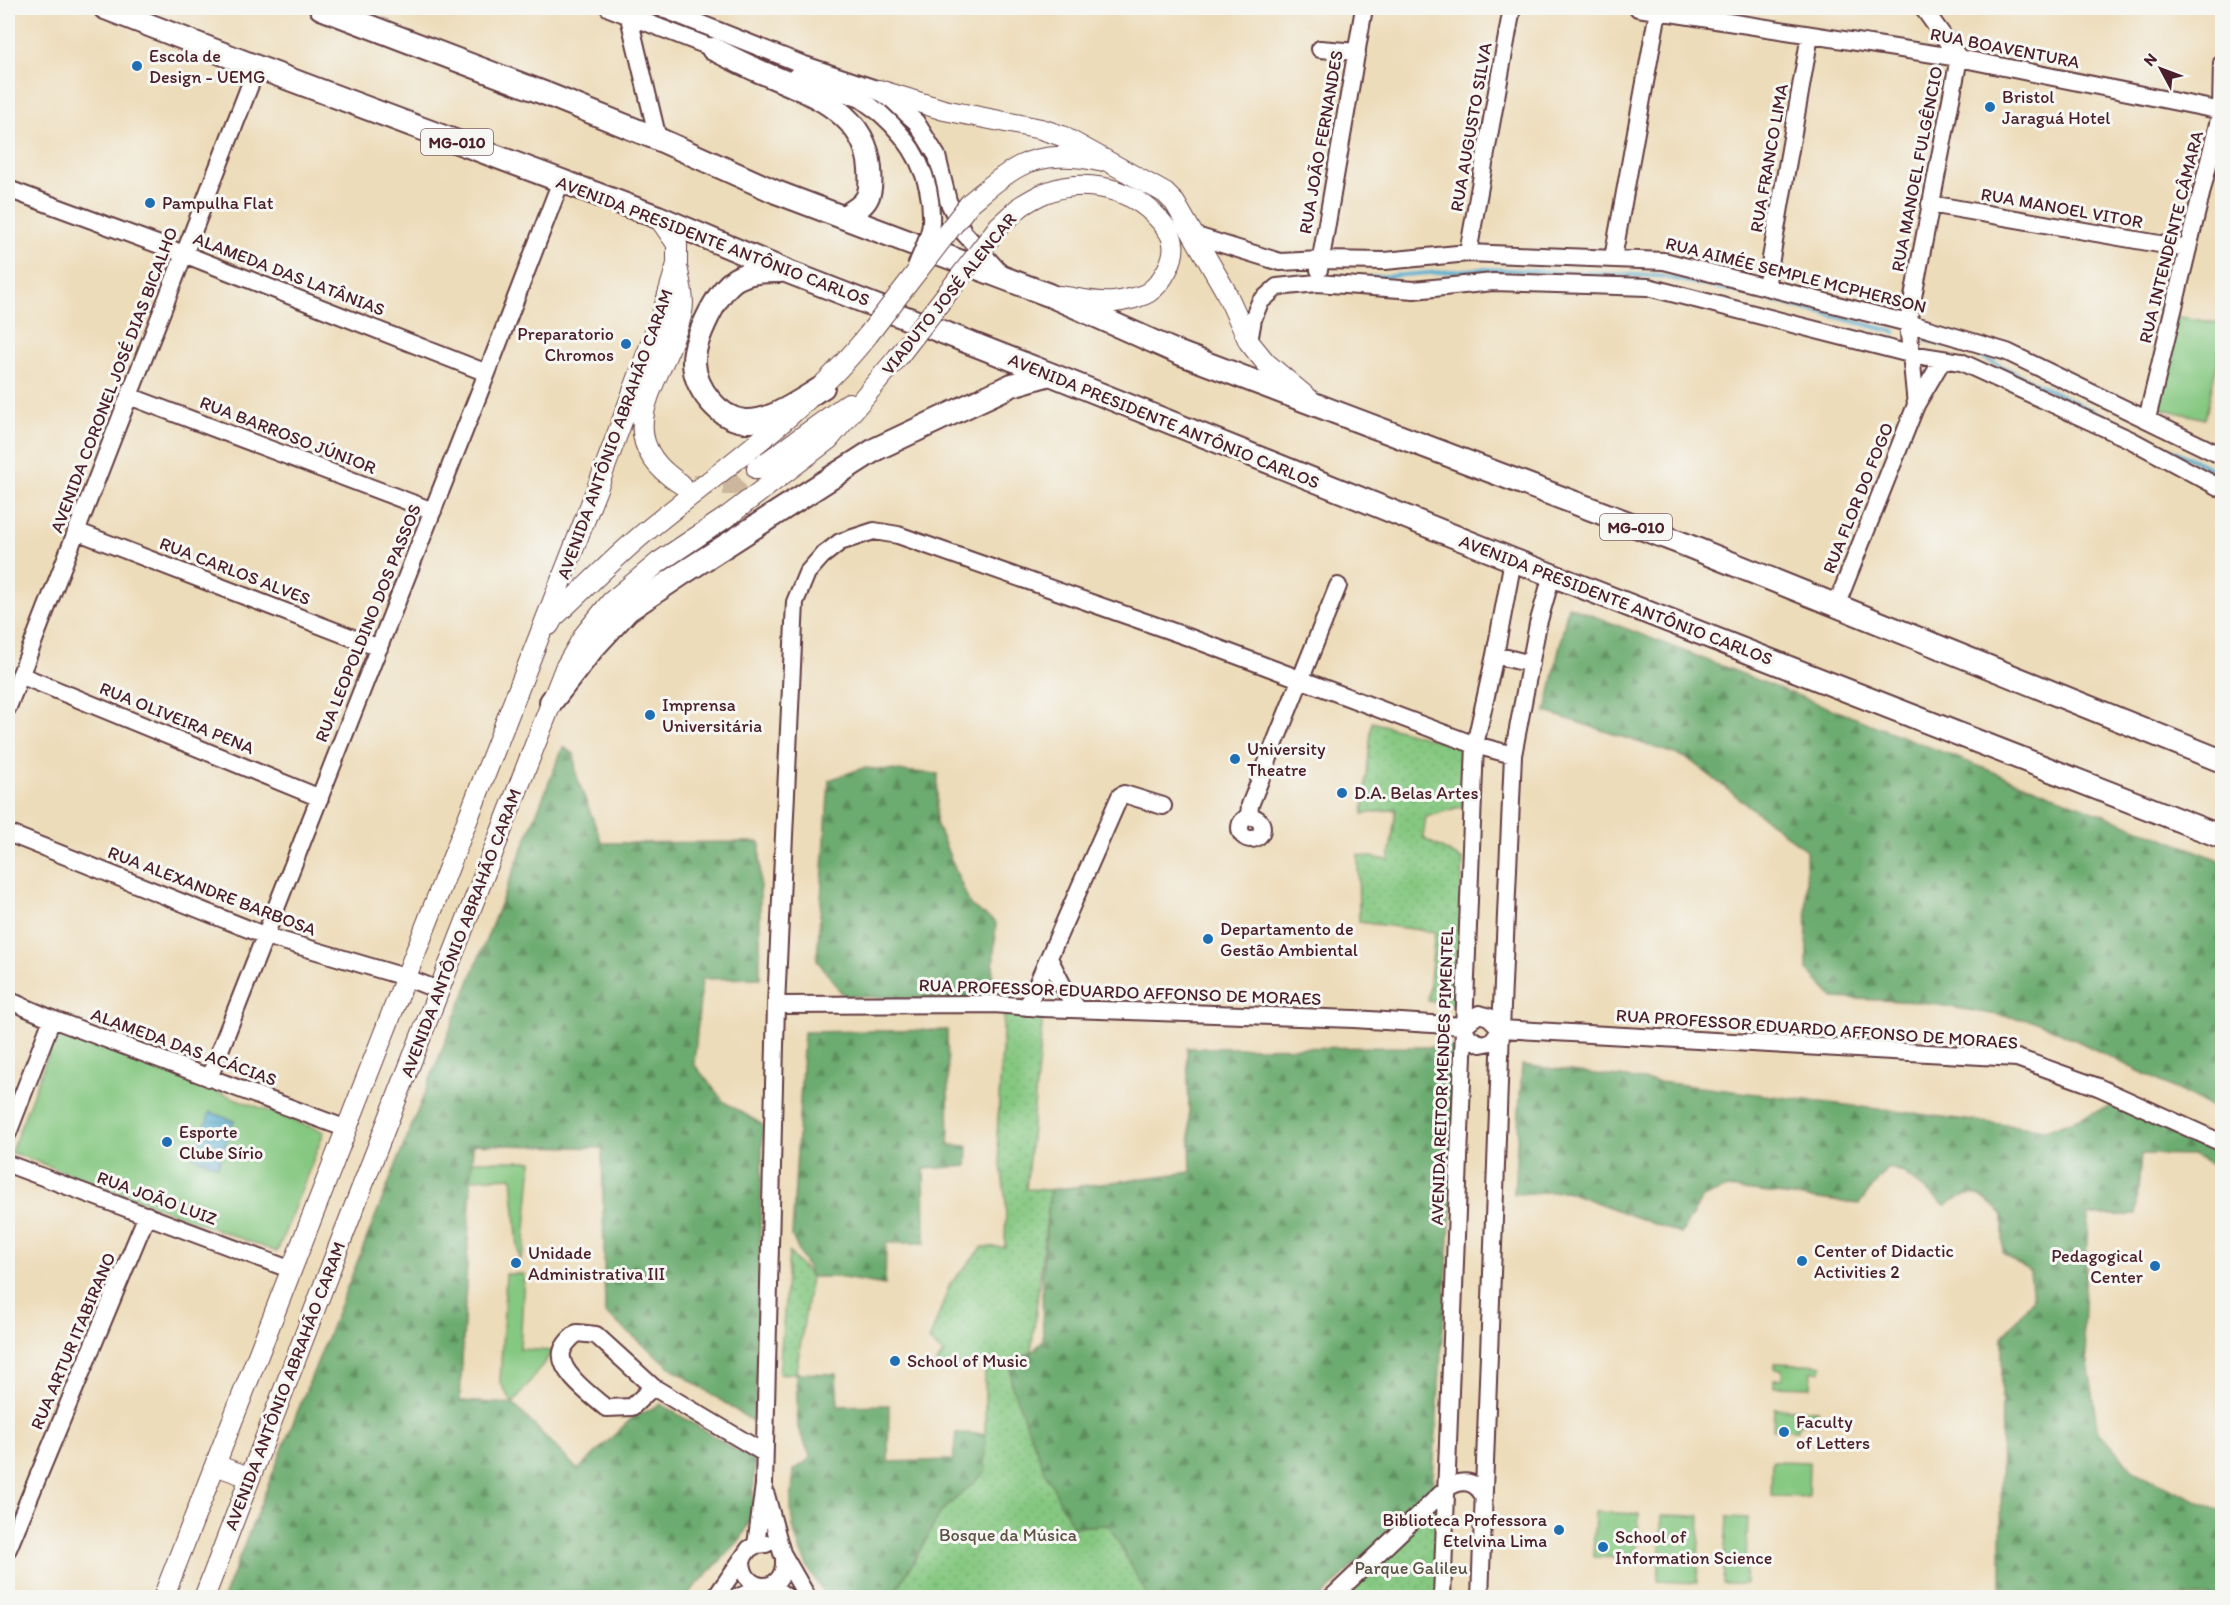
<svg xmlns="http://www.w3.org/2000/svg" width="2230" height="1605" viewBox="0 0 2230 1605" font-family="Itim,sans-serif">
<style>
.forest{fill:url(#forest-firs);stroke:#5b664d;stroke-width:1.5}
.park{fill:url(#park-dots);stroke:#687456;stroke-width:1.5}
.garden{fill:#85c881;stroke:#687456;stroke-width:1.5}
.water{fill:url(#water-rules);stroke:#4f667e;stroke-width:1.5}
.lines{fill:none;stroke-linecap:round;stroke-linejoin:round}
.stream{stroke:#54aed2;stroke-width:4}
.major-tunnel{stroke:#ccb69d;stroke-width:20;stroke-dasharray:20 10;stroke-linecap:butt}
.minor-casing{stroke:#623b40;stroke-width:20}
.major-casing{stroke:#623b40;stroke-width:22}
.highway-casing{stroke:#623b40;stroke-width:26}
.minor{stroke:#fff;stroke-width:16}
.major{stroke:#fff;stroke-width:20}
.highway{stroke:#fff;stroke-width:22}
.minor-bridge-casing{stroke:#623b40;stroke-width:20;stroke-linecap:butt}
.major-bridge-casing{stroke:#623b40;stroke-width:22;stroke-linecap:butt}
.minor-bridge{stroke:#fff;stroke-width:16}
.major-bridge{stroke:#fff;stroke-width:20}
.poi-dot{fill:#1f6fb2;stroke:#f6f6f2;stroke-width:2}
.labels{text-anchor:middle;stroke-width:6;stroke-linejoin:round;paint-order:stroke}
.shield{fill:#f6f6f2;stroke:#7e6067;stroke-width:1.5}
.shield-label{font-size:16px;font-weight:bold;fill:#4a1f2b}
.street-label{font-size:18px;fill:#4a1f2b;stroke:#f6f6f2}
.poi-label{font-size:18px;fill:#4a1f2b;stroke:#f6f6f2;text-anchor:start}
.park-label{font-size:18px;fill:#5c5245;stroke:#f6f6f2}
</style>
<defs>
<pattern id="forest-firs" width="22" height="20" patternUnits="userSpaceOnUse" patternTransform="scale(1.5)"><rect width="22" height="20" fill="#6cac6f"/><path d="M5 1l3.5 6h-7zM16 11l3.5 6h-7z" fill="#5b8b5b"/></pattern>
<pattern id="park-dots" width="8" height="8" patternUnits="userSpaceOnUse" patternTransform="scale(1.5)"><rect width="8" height="8" fill="#85c881"/><path d="M2 2h.1M6 6h.1" fill="none" stroke="#74ab70" stroke-width="1.8" stroke-linecap="round"/></pattern>
<pattern id="water-rules" width="6" height="5" patternUnits="userSpaceOnUse" patternTransform="scale(1.5)"><rect width="6" height="5" fill="#54aed2"/><path d="M0 2.5h6" fill="none" stroke="#488dab"/></pattern>
</defs>
<rect width="100%" height="100%" fill="#f6f6f2"/>
<filter id="ink" filterUnits="userSpaceOnUse"><feTurbulence type="fractalNoise" baseFrequency=".0167" numOctaves="2"/><feDisplacementMap in="SourceGraphic" scale="12" xChannelSelector="R" yChannelSelector="G"/><feConvolveMatrix kernelMatrix="1 2 1 2 8 2 1 2 1" color-interpolation-filters="sRGB"/></filter>
<filter id="wash" filterUnits="userSpaceOnUse"><feTurbulence type="fractalNoise" baseFrequency=".008" numOctaves="4" result="noise"/><feDisplacementMap in="SourceGraphic" scale="24" xChannelSelector="R" yChannelSelector="G"/><feGaussianBlur stdDeviation="1.35" result="paint"/><feColorMatrix in="noise" values="0 0 0 0 0 0 0 0 0 0 0 0 0 0 0 0 0 1.4 0 .05"/><feComposite in="paint" operator="in"/></filter>
<g filter="url(#wash)">
<rect width="100%" height="100%" fill="#eddcb9"/>
<!-- forest -->
<path class="forest" d="M 1568,606 L 2222,861 L 2222,1112 L 2039,1022 L 1921,1002 L 1834,998 L 1807,970 L 1806,850 L 1687,758 L 1546,712 Z
M 563,747 L 574,754 L 577,778 L 602,843 L 760,842 L 760,978 L 702,979 L 694,1064 L 724,1102 L 763,1125 L 755,1423 L 673,1369 L 605,1313 L 602,1148 L 473,1144 L 460,1401 L 513,1404 L 578,1470 L 632,1418 L 661,1404 L 755,1461 L 752,1517 L 741,1539 L 685,1597 L 223,1598 Z
M 863,768 L 938,774 L 936,823 L 970,905 L 996,923 L 991,1001 L 844,996 L 817,960 L 829,780 Z
M 947,1030 L 949,1145 L 968,1146 L 967,1166 L 924,1169 L 925,1243 L 886,1243 L 885,1285 L 837,1277 L 811,1277 L 792,1236 L 804,1032 Z
M 1462,1047 L 1432,1490 L 1321,1597 L 1148,1597 L 1109,1525 L 1073,1527 L 1044,1470 L 1011,1384 L 1011,1361 L 1031,1353 L 1043,1341 L 1042,1275 L 1050,1190 L 1191,1172 L 1187,1048 Z
M 1522,1065 L 2047,1130 L 2111,1106 L 2222,1144 L 2222,1170 L 2192,1155 L 2141,1154 L 2136,1215 L 2088,1215 L 2083,1331 L 2099,1432 L 2135,1472 L 2222,1512 L 2222,1597 L 2001,1597 L 2002,1338 L 2033,1299 L 2030,1272 L 2003,1253 L 2003,1215 C 1978,1192 1976,1188 1945,1205 L 1904,1173 L 1889,1167 L 1859,1204 L 1727,1188 L 1702,1198 L 1681,1234 L 1566,1191 L 1514,1194 Z
M 796,1373 L 836,1374 L 838,1406 L 889,1405 L 888,1462 L 953,1460 L 956,1433 L 987,1434 L 985,1473 L 941,1512 L 920,1551 L 894,1594 L 895,1597 L 829,1597 C 808,1576 792,1538 791,1508 C 791,1496 793,1483 794,1470 L 811,1458 L 798,1428 Z"/>
<!-- park -->
<path class="park" d="M 1372,722 L 1465,748 L 1463,806 L 1426,817 L 1423,838 L 1463,860 L 1456,1006 L 1428,1001 L 1435,932 L 1359,922 L 1358,855 L 1389,860 L 1396,809 L 1363,814 Z
M 1004,1014 L 1043,1015 L 1026,1189 L 1050,1190 L 1031,1353 L 1011,1361 L 1011,1384 L 1044,1470 L 1073,1527 L 1109,1525 L 1148,1597 L 896,1598 L 894,1595 L 920,1551 L 941,1512 L 985,1473 L 985,1360 L 932,1370 L 943,1354 L 929,1341 L 950,1284 L 983,1247 L 1005,1247 L 1006,1203 L 997,1135 Z
M 789,1252 L 811,1277 L 796,1373 L 779,1374 Z
M 1446,1489 L 1442,1597 L 1331,1597 Z"/>
<!-- garden -->
<path class="garden" d="M 2175,316 L 2222,324 L 2222,341 L 2205,419 L 2156,407 Z
M 57,1031 L 324,1132 L 277,1252 L 11,1152 Z
M 472,1161 L 532,1161 L 524,1252 L 519,1260 L 512,1177 L 471,1179 Z
M 506,1274 L 524,1274 L 520,1349 L 553,1351 L 513,1404 L 500,1382 Z
M 1775,1363 L 1822,1365 L 1821,1371 L 1812,1371 L 1811,1387 L 1774,1386 L 1774,1379 L 1782,1379 L 1782,1370 L 1775,1369 Z
M 1774,1408 L 1817,1410 L 1816,1424 L 1799,1424 L 1798,1430 L 1773,1429 Z
M 1772,1461 L 1809,1462 L 1808,1497 L 1771,1496 Z
M 1595,1512 L 1639,1514 L 1636,1558 L 1593,1557 Z
M 1662,1515 L 1700,1516 L 1697,1583 L 1658,1581 Z
M 1727,1517 L 1748,1518 L 1745,1584 L 1723,1584 Z"/>
<!-- water -->
<path class="water" d="M 210,1112 L 234,1121 L 218,1166 L 194,1157 Z"/>
<g class="lines">
<!-- stream -->
<path class="stream" d="M 1364,278 L 1480,269 L 1659,276 L 1740,292 L 1895,332
M 1926,340 L 1974,353 L 2222,474"/>
</g>
</g>
<g filter="url(#ink)">
<g class="lines">
<!-- major-tunnel -->
<path class="major-tunnel" d="M 693,485 L 735,485 L 757,469"/>
<!-- minor casing -->
<g class="minor-casing">
<path id="minor" d="M 609,8 L 723,52
M 661,8 L 799,63 L 879,90 L 916,122 L 937,156 L 948,201 L 964,233 L 1004,277
M 1638,8 L 1959,58 L 2222,111
M 627,9 L 658,139
M 1320,49 L 1357,52
M 795,77 L 861,99 L 880,113
M 8,189 L 184,254 L 487,373
M 1930,204 L 2188,249
M 1193,235 L 1280,262 L 1321,260 L 1385,261 L 1468,253 L 1664,261 L 1908,323 L 2007,352 L 2222,456
M 1468,253 L 1512,8
M 1613,258 L 1658,11
M 1319,270 L 1364,8
M 1766,287 L 1810,35
M 1249,342 L 1253,319 L 1260,302 L 1277,287 L 1317,283 L 1414,290 L 1493,282 L 1648,287 L 1910,354 L 1961,362 L 2131,440 L 2222,489
M 129,396 L 433,511
M 1916,405 L 1908,323 L 1959,58 L 1923,8
M 2147,419 L 2221,111 L 2222,63
M 76,531 L 379,648
M 1836,606 L 1916,405 L 1943,359
M 1495,655 L 1531,664
M 20,675 L 320,798
M 8,707 L 257,67
M 1249,817 L 1250,805 L 1338,586
M1240 828a11 11 0 1 1 22 0a11 11 0 1 1-22 0Z
M 8,833 L 266,936 L 405,977 L 438,990
M 1049,958 L 1066,992 L 1078,1009
M 8,1000 L 52,1019 L 347,1129
M 776,1005 L 994,1004 L 1042,1008 L 1354,1019 L 1463,1026
M 1027,1007 L 1120,796 L 1124,794 L 1163,806
M 1463,1026 L 1469,1038 L 1481,1044 L 1491,1042 L 1501,1029
M 1463,1026 L 1479,1014 L 1489,1017 L 1501,1029
M 1501,1029 L 2017,1058 L 2098,1087 L 2222,1143
M 209,1078 L 487,373 L 561,181
M 8,1133 L 52,1019
M 8,1164 L 292,1270
M 653,1387 L 632,1407 L 606,1408 C 592,1396 558,1372 562,1352 C 564,1344 571,1338 577,1333 L 596,1335 L 653,1387 L 764,1453
M 766,1495 L 782,1553 L 808,1598
M 756,1545 L 764,1485 L 776,1005 L 795,602 L 807,573 L 822,556 L 840,542 L 874,531 L 898,535 L 1188,637 L 1475,745 L 1513,755
M 8,1549 L 147,1215
M 742,1561 C 743,1595 786,1594 784,1560
M 770,1585 L 788,1598
M 715,1598 L 749,1549 L 756,1545 L 766,1544
M 736,1598 L 763,1587
M 1331,1598 L 1446,1489 C 1461,1479 1475,1479 1484,1497
M 1442,1598 L 1475,745 L 1495,655 L 1513,560
M 1480,1598 L 1501,1029 L 1513,755 L 1538,624 L 1552,575"/>
</g>
<!-- major casing -->
<g class="major-casing">
<path id="major" d="M 879,90 L 944,110 L 1041,129 L 1062,136 L 1165,193 L 1175,203 L 1225,290 L 1249,342 L 1266,363 L 1310,400
M 970,203 C 986,190 1002,175 1020,166 C 1043,154 1075,155 1099,161
M 1021,206 C 1029,201 1037,196 1045,193 C 1080,178 1126,187 1153,213 C 1160,220 1172,233 1173,243 C 1176,259 1162,283 1149,292 C 1142,297 1123,301 1114,302 C 1097,304 1076,298 1059,296
M 678,271 C 680,283 685,300 682,312 C 667,377 602,434 681,484
M 757,469 L 849,403
M 549,625 L 553,618 C 583,590 612,560 643,534 C 720,470 805,414 868,335
M 215,1465 L 249,1477
M 163,1598 L 598,486 L 664,308 L 677,264 L 677,244 L 658,217
M 204,1598 L 337,1251 L 565,668 L 585,634 L 611,602 L 659,562 L 728,516 L 829,439 L 898,357"/>
</g>
<!-- highway casing -->
<g class="highway-casing">
<path id="highway" d="M 105,8 L 257,67 L 658,217 L 786,271 L 1050,374 L 1513,560 L 2222,837
M 321,8 L 549,95 L 658,139 L 776,192 L 1049,295 L 1179,353 L 1681,543 L 2222,761
M 713,49 C 728,56 743,64 759,71 C 805,91 866,110 870,169 C 872,198 868,203 844,217
M 780,271 C 764,271 750,271 736,279 C 717,291 693,341 694,363 C 695,388 718,418 744,421 C 770,423 801,400 823,387
M 551,702 L 592,649 L 628,610 L 683,573 L 876,449 L 1012,385 L 1050,374"/>
</g>
<!-- minor -->
<use href="#minor" class="minor"/>
<!-- major -->
<use href="#major" class="major"/>
<!-- highway -->
<use href="#highway" class="highway"/>
<!-- minor-bridge casing -->
<g class="minor-bridge-casing">
<path id="minor-bridge" d="M 880,113 C 913,142 933,178 931,223 C 930,237 921,254 916,267"/>
</g>
<!-- major-bridge casing -->
<g class="major-bridge-casing">
<path id="major-bridge" d="M 868,335 L 970,203
M 898,357 L 999,226 L 1021,206"/>
</g>
<!-- minor-bridge -->
<use href="#minor-bridge" class="minor-bridge"/>
<!-- major-bridge -->
<use href="#major-bridge" class="major-bridge"/>
</g>
</g>
<!-- markers -->
<g class="poi-dot">
<circle cx="137" cy="66" r="6"/>
<circle cx="1990" cy="107" r="6"/>
<circle cx="150" cy="203" r="6"/>
<circle cx="626" cy="344" r="6"/>
<circle cx="650" cy="715" r="6"/>
<circle cx="1235" cy="759" r="6"/>
<circle cx="1342" cy="793" r="6"/>
<circle cx="1208" cy="939" r="6"/>
<circle cx="167" cy="1142" r="6"/>
<circle cx="1802" cy="1261" r="6"/>
<circle cx="516" cy="1263" r="6"/>
<circle cx="2155" cy="1266" r="6"/>
<circle cx="895" cy="1361" r="6"/>
<circle cx="1784" cy="1432" r="6"/>
<circle cx="1559" cy="1530" r="6"/>
<circle cx="1603" cy="1547" r="6"/>
</g>
<g class="labels">
<!-- shield labels -->
<g class="shield">
<rect x="421" y="129" width="72" height="26" rx="4.5"/>
<rect x="1600" y="514" width="72" height="26" rx="4.5"/>
</g>
<g class="shield-label">
<text x="457" y="148">MG-010</text>
<text x="1636" y="533">MG-010</text>
</g>
<!-- street labels -->
<g class="street-label">
<text transform="translate(2005 48) rotate(11)" y="6">RUA BOAVENTURA</text>
<text transform="translate(1471 127) rotate(-80)" y="6">RUA AUGUSTO SILVA</text>
<text transform="translate(1321 142) rotate(-80)" y="6">RUA JOÃO FERNANDES</text>
<text transform="translate(1769 158) rotate(-80)" y="6">RUA FRANCO LIMA</text>
<text transform="translate(1917 169) rotate(-79)" y="6">RUA MANOEL FULGÊNCIO</text>
<text transform="translate(2062 208) rotate(10)" y="6">RUA MANOEL VITOR</text>
<text transform="translate(2171 237) rotate(-76)" y="6">RUA INTENDENTE CÂMARA</text>
<text transform="translate(713 241) rotate(21)" y="6">AVENIDA PRESIDENTE ANTÔNIO CARLOS</text>
<text transform="translate(289 274) rotate(21)" y="6">ALAMEDA DAS LATÂNIAS</text>
<text transform="translate(1796 275) rotate(14)" y="6">RUA AIMÉE SEMPLE MCPHERSON</text>
<text transform="translate(949 294) rotate(-51)" y="6">VIADUTO JOSÉ ALENCAR</text>
<text transform="translate(114 380) rotate(-69)" y="6">AVENIDA CORONEL JOSÉ DIAS BICALHO</text>
<text transform="translate(1164 421) rotate(22)" y="6">AVENIDA PRESIDENTE ANTÔNIO CARLOS</text>
<text transform="translate(615 434) rotate(-70)" y="6">AVENIDA ANTÔNIO ABRAHÃO CARAM</text>
<text transform="translate(288 435) rotate(21)" y="6">RUA BARROSO JÚNIOR</text>
<text transform="translate(1858 498) rotate(-68)" y="6">RUA FLOR DO FOGO</text>
<text transform="translate(235 571) rotate(21)" y="6">RUA CARLOS ALVES</text>
<text transform="translate(1616 600) rotate(21)" y="6">AVENIDA PRESIDENTE ANTÔNIO CARLOS</text>
<text transform="translate(368 623) rotate(-68)" y="6">RUA LEOPOLDINO DOS PASSOS</text>
<text transform="translate(177 718) rotate(22)" y="6">RUA OLIVEIRA PENA</text>
<text transform="translate(212 891) rotate(21)" y="6">RUA ALEXANDRE BARBOSA</text>
<text transform="translate(461 933) rotate(-69)" y="6">AVENIDA ANTÔNIO ABRAHÃO CARAM</text>
<text transform="translate(1120 992) rotate(2)" y="6">RUA PROFESSOR EDUARDO AFFONSO DE MORAES</text>
<text transform="translate(1817 1029) rotate(4)" y="6">RUA PROFESSOR EDUARDO AFFONSO DE MORAES</text>
<text transform="translate(184 1047) rotate(20)" y="6">ALAMEDA DAS ACÁCIAS</text>
<text transform="translate(1442 1076) rotate(-88)" y="6">AVENIDA REITOR MENDES PIMENTEL</text>
<text transform="translate(157 1198) rotate(20)" y="6">RUA JOÃO LUIZ</text>
<text transform="translate(73 1341) rotate(-67)" y="6">RUA ARTUR ITABIRANO</text>
<text transform="translate(285 1386) rotate(-69)" y="6">AVENIDA ANTÔNIO ABRAHÃO CARAM</text>
</g>
<!-- poi labels -->
<g class="poi-label">
<text x="149" y="62">Escola de<tspan x="149" dy="21">Design - UEMG</tspan></text>
<text x="2002" y="103">Bristol<tspan x="2002" dy="21">Jaraguá Hotel</tspan></text>
<text x="162" y="209">Pampulha Flat</text>
<text x="614" y="340" text-anchor="end">Preparatorio<tspan x="614" dy="21">Chromos</tspan></text>
<text x="662" y="711">Imprensa<tspan x="662" dy="21">Universitária</tspan></text>
<text x="1247" y="755">University<tspan x="1247" dy="21">Theatre</tspan></text>
<text x="1354" y="799">D.A. Belas Artes</text>
<text x="1220" y="935">Departamento de<tspan x="1220" dy="21">Gestão Ambiental</tspan></text>
<text x="179" y="1138">Esporte<tspan x="179" dy="21">Clube Sírio</tspan></text>
<text x="1814" y="1257">Center of Didactic<tspan x="1814" dy="21">Activities 2</tspan></text>
<text x="528" y="1259">Unidade<tspan x="528" dy="21">Administrativa III</tspan></text>
<text x="2143" y="1262" text-anchor="end">Pedagogical<tspan x="2143" dy="21">Center</tspan></text>
<text x="907" y="1367">School of Music</text>
<text x="1796" y="1428">Faculty<tspan x="1796" dy="21">of Letters</tspan></text>
<text x="1547" y="1526" text-anchor="end">Biblioteca Professora<tspan x="1547" dy="21">Etelvina Lima</tspan></text>
<text x="1615" y="1543">School of<tspan x="1615" dy="21">Information Science</tspan></text>
</g>
<!-- park labels -->
<g class="park-label">
<text x="1008" y="1541">Bosque da Música</text>
<text x="1411" y="1574">Parque Galileu</text>
</g>
</g>
<!-- margin -->
<rect width="2230" height="1605" fill="none" stroke="#f6f6f2" stroke-width="30"/>
<!-- north arrow -->
<g transform="translate(2161 69) rotate(311)" stroke="#f6f6f2" stroke-width="4.5" paint-order="stroke">
<path d="M0-4.5L10 22L0 15L-10 22Z" fill="#4a1f2b"/>
<text y="-9" font-size="16" font-weight="bold" text-anchor="middle" fill="#4a1f2b">N</text>
</g>
</svg>
